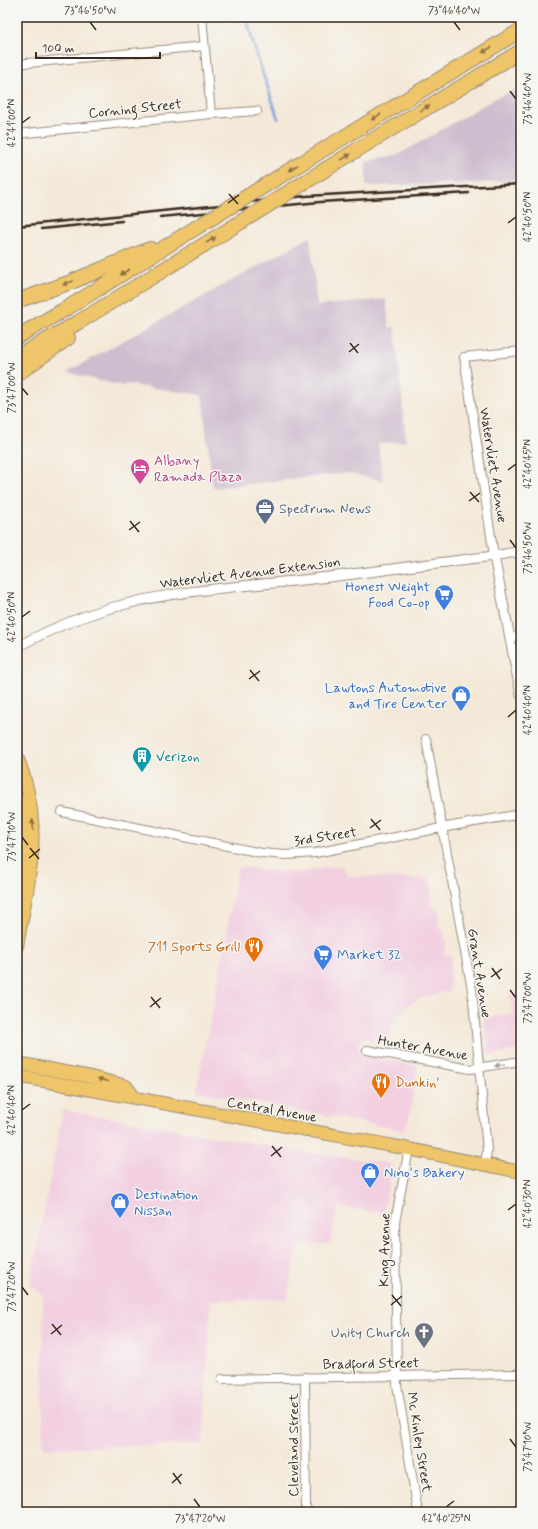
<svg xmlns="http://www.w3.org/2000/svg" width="538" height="1529" viewBox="0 0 538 1529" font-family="Mynerve,sans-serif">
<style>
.built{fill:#f2cfe1}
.industrial{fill:#cfbdcf}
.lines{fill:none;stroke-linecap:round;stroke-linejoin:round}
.stream{stroke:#6f9dd7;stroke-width:2.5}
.minor-casing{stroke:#988a7b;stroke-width:10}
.tertiary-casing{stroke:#988a7b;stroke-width:11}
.primary-casing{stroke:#988a7b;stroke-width:14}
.motorway-casing{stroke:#988a7b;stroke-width:16}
.minor{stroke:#fff;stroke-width:8}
.tertiary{stroke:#fff;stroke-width:9}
.primary{stroke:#eec569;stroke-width:12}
.motorway{stroke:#eec569;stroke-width:14}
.rail{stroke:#3b2a1e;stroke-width:2.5}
.motorway-bridge-casing{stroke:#988a7b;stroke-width:16;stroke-linecap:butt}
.motorway-bridge{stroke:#eec569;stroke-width:14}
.oneway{fill:#8c7040}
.oneway2{fill:#a79f9a}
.ticks{fill:none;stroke:#3b2a1e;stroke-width:1.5}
.labels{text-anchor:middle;stroke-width:3;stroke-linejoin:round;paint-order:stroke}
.street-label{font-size:14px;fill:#3b2a1e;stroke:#f6f6f2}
.hotel-label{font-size:14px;fill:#b23c85;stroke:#f6f6f2;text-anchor:start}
.service-label{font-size:14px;fill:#4e5e75;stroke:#f6f6f2;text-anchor:start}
.shop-label{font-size:14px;fill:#366cbe;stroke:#f6f6f2;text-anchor:start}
.culture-label{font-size:14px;fill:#0d838f;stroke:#f6f6f2;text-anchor:start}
.food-label{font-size:14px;fill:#c56008;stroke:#f6f6f2;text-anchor:end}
.worship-label{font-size:14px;fill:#5b616d;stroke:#f6f6f2;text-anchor:end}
.neatline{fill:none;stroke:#3b2a1e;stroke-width:1.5}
.ticks-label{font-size:10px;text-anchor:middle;fill:#3b2a1e}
</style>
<rect width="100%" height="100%" fill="#f6f6f2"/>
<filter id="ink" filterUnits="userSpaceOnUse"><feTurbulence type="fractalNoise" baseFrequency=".025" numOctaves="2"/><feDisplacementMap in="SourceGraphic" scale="8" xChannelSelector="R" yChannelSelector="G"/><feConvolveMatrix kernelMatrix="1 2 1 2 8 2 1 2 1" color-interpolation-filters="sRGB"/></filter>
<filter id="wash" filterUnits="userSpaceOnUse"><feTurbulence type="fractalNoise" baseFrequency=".012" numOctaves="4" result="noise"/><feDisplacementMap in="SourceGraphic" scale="16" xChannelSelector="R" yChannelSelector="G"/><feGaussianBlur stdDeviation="0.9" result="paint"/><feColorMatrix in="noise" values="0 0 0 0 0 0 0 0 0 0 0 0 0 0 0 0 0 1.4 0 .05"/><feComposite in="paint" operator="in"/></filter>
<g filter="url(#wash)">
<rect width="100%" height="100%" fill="#f4e9d8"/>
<!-- built -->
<path class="built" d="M 238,867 L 292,873 L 332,867 L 344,867 L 347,876 L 430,879 L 432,899 L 430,907 L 437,908 L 440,915 L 437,925 L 444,931 L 446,943 L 444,955 L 451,956 L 449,991 L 417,999 L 395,1016 L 388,1043 L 362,1038 L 358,1045 L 360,1055 L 418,1066 L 408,1122 L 403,1130 L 196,1091 L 214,1003 Z
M 521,993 L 521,1049 L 489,1056 L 484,1018 L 513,1013 L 509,995 Z
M 63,1110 L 308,1153 L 387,1163 L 391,1165 L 392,1170 L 383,1213 L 338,1207 L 330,1244 L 298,1244 L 287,1299 L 211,1301 L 203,1441 L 200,1444 L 45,1448 L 43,1445 L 43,1295 L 30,1285 Z"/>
<!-- industrial -->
<path class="industrial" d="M 521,87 L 521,179 L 481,183 L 366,186 L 366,162 L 398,155 L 494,99 Z
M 310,237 L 317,306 L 386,299 L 389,327 L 395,327 L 406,441 L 378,444 L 383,481 L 348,473 L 213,488 L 202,395 L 125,384 L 124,386 L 100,381 L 67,372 Z"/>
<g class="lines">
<!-- stream -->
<path class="stream" d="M 247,17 C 253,52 268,85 278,119"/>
</g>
</g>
<g filter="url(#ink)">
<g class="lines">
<!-- minor casing -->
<g class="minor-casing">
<path id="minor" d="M 202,17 L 211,114
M 17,64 L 204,46
M 17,134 L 211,114 L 257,111
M 494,556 L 464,357 L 521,351
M 510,638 L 521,636
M 426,739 L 472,990 L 487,1150 L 485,1165
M 62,812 L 262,853 L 286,855 L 315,853 L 441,828 L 521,814
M 367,1050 L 470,1069 L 521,1061
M 409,1149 L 395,1222 L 397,1385 L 418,1512
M 305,1377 L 306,1512
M 222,1379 L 521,1374"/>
</g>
<!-- tertiary casing -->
<g class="tertiary-casing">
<path id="tertiary" d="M 494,556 L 521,695
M 17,647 C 52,628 88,613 126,604 C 184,589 252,586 312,579 C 373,572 433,563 494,556 L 521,551"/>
</g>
<!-- primary casing -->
<g class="primary-casing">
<path id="primary" d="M 17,757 C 45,825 29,878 17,946
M 17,799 C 24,829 22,858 17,888
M 17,1063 L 91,1077 L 126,1086 L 135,1098
M 17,1076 L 409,1149 L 521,1172"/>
</g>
<!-- motorway casing -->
<g class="motorway-casing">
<path id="motorway" d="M 368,143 L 521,51
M 326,148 L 521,30
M 17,301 L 71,282 L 150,249
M 17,337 L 69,307 L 194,229
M 17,357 L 77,323 L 241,222
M 17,374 L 68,338"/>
</g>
<!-- minor -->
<use href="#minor" class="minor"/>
<!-- tertiary -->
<use href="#tertiary" class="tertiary"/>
<!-- primary -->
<use href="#primary" class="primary"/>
<!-- motorway -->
<use href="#motorway" class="motorway"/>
<!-- rail -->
<path class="rail" d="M 160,217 L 320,202 L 469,193
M 17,226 L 306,196 L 521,184
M 41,229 L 122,221"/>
<!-- motorway-bridge casing -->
<g class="motorway-bridge-casing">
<path id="motorway-bridge" d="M 241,222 L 368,143
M 194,229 L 326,148"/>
</g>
<!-- motorway-bridge -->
<use href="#motorway-bridge" class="motorway-bridge"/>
</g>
<!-- one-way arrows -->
<defs><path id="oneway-solid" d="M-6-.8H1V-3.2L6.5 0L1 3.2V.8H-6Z"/></defs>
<g class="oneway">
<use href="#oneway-solid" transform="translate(487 50) rotate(149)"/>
<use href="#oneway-solid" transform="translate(425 108) rotate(-31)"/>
<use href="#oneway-solid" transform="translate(376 117) rotate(148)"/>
<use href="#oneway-solid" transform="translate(346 157) rotate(-32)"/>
<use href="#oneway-solid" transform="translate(293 168) rotate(148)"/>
<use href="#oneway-solid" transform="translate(211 240) rotate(-32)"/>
<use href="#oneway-solid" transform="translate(125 272) rotate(148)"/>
<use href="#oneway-solid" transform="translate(68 283) rotate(159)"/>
<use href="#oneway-solid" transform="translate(33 825) rotate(-94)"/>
<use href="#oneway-solid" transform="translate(103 1080) rotate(-165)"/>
</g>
<use class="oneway2" href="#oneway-solid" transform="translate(500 1065) rotate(170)"/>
</g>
<!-- ticks -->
<path class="ticks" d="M 90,22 L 96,30M 454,22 L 460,30M 510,91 L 516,99M 22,123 L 30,117M 229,194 L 238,204M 228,203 L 239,195M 508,223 L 516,217M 350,343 L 358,353M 349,352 L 359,344M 22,388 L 28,395M 508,470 L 516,464M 470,492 L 479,502M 469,501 L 480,493M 130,521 L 139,532M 129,530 L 140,522M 510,540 L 516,548M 22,617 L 30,611M 250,670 L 259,681M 249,679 L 260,671M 508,717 L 516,710M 371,819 L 380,830M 370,828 L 381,820M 22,837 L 28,845M 30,848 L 39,859M 29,858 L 40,849M 492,968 L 500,979M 491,977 L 502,969M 510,990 L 516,998M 151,997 L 160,1008M 150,1007 L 161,998M 22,1110 L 30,1104M 272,1146 L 281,1157M 271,1156 L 282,1147M 508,1210 L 516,1204M 22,1287 L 28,1295M 392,1295 L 401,1306M 391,1305 L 402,1296M 52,1324 L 61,1335M 51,1334 L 62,1325M 510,1439 L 516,1447M 173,1473 L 181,1484M 172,1483 L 182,1474M 194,1499 L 200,1507M 446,1507 L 454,1501"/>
<!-- icons -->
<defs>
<g id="hotel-pin" transform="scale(1)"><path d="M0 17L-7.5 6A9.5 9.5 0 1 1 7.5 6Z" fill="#d1479c" stroke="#f6f6f2"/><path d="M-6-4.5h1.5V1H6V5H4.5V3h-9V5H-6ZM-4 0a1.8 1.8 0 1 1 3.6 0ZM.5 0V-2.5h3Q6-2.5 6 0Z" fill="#fff"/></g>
<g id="office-pin" transform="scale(1)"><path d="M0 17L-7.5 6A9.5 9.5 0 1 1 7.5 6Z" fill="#5c6f8a" stroke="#f6f6f2"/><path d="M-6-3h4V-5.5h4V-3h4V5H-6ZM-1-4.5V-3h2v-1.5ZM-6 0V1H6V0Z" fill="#fff"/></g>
<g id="supermarket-pin" transform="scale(1)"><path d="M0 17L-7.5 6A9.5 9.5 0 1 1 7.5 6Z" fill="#3f7fe0" stroke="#f6f6f2"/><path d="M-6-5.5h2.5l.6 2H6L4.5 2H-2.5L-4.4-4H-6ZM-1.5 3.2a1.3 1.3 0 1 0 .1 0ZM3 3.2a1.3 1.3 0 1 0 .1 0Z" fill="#fff"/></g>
<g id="shop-pin" transform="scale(1)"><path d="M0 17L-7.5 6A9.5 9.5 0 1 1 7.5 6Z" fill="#3f7fe0" stroke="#f6f6f2"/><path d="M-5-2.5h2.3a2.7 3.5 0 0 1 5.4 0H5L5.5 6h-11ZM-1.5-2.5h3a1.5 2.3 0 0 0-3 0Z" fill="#fff"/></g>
<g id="building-pin" transform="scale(1)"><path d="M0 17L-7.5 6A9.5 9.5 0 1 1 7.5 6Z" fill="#0f9aa8" stroke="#f6f6f2"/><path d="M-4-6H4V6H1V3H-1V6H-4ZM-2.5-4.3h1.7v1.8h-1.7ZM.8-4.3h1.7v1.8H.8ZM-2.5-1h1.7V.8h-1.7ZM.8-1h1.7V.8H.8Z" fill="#fff"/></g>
<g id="restaurant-pin" transform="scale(1)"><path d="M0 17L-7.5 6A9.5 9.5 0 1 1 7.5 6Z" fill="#e8710a" stroke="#f6f6f2"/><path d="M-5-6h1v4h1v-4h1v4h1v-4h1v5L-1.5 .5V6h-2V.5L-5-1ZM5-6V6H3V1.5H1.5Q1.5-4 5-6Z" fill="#fff"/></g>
<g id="church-pin" transform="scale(1)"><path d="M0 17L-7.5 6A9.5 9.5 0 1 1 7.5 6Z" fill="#6b7280" stroke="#f6f6f2"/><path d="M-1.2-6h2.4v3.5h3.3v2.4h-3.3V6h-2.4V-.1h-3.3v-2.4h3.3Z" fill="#fff"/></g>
</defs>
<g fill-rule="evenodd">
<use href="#hotel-pin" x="140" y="468"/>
<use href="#office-pin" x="265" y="508"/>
<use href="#supermarket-pin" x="444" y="594"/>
<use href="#shop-pin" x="461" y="695"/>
<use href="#building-pin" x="142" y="756"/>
<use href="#restaurant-pin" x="254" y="946"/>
<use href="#supermarket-pin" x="323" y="954"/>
<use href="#restaurant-pin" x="381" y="1082"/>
<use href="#shop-pin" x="370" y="1172"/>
<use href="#shop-pin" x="120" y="1202"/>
<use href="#church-pin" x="424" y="1332"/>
</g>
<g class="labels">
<!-- street labels -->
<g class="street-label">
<text transform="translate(135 108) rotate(-6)" y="5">Corning Street</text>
<text transform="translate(494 465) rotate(81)" y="5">Watervliet Avenue</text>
<text transform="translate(250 572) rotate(-7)" y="5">Watervliet Avenue Extension</text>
<text transform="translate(325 836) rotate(-9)" y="5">3rd Street</text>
<text transform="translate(480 973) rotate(81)" y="5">Grant Avenue</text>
<text transform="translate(423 1047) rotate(10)" y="5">Hunter Avenue</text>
<text transform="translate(272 1109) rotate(10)" y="5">Central Avenue</text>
<text transform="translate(384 1250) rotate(-89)" y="5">King Avenue</text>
<text transform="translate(371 1363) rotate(-1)" y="5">Bradford Street</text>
<text transform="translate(420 1442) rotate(81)" y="5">Mc Kinley Street</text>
<text transform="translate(293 1445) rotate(-90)" y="5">Cleveland Street</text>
</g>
<!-- hotel labels -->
<g class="hotel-label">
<text x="154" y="465">Albany<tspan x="154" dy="16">Ramada Plaza</tspan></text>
</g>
<!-- service labels -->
<g class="service-label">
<text x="279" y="513">Spectrum News</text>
</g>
<!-- shop labels -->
<g class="shop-label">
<text x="430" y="591" text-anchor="end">Honest Weight<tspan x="430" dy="16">Food Co-op</tspan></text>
<text x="447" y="692" text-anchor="end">Lawtons Automotive<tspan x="447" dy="16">and Tire Center</tspan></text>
<text x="337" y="959">Market 32</text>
<text x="384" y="1177">Nino's Bakery</text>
<text x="134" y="1199">Destination<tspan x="134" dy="16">Nissan</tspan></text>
</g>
<!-- culture labels -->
<g class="culture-label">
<text x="156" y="761">Verizon</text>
</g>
<!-- food labels -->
<g class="food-label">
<text x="240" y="951">711 Sports Grill</text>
<text x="395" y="1087" text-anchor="start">Dunkin'</text>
</g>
<!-- worship labels -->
<g class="worship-label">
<text x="410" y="1337">Unity Church</text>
</g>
</g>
<!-- margin -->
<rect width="538" height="1529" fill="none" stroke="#f6f6f2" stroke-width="44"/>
<!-- scale -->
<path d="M36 52v6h124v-6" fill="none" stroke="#3b2a1e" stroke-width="2"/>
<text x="42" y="52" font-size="12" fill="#3b2a1e" stroke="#f6f6f2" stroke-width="3" paint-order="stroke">100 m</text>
<rect x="22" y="22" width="494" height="1485" class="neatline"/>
<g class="ticks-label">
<text x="90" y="14">73°46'50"W</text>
<text x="454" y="14">73°46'40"W</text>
<text transform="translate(527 99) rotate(-90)" y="4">73°46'40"W</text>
<text transform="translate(11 123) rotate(-90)" y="4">42°41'00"N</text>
<text transform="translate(527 217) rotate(-90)" y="4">42°40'50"N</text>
<text transform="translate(11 388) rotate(-90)" y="4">73°47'00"W</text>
<text transform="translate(527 464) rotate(-90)" y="4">42°40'45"N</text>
<text transform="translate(527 548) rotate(-90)" y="4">73°46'50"W</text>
<text transform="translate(11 617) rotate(-90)" y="4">42°40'50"N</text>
<text transform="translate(527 710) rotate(-90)" y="4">42°40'40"N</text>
<text transform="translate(11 837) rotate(-90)" y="4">73°47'10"W</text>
<text transform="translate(527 998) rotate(-90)" y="4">73°47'00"W</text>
<text transform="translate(11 1110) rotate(-90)" y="4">42°40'40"N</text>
<text transform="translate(527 1204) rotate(-90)" y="4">42°40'30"N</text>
<text transform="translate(11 1287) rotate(-90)" y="4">73°47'20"W</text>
<text transform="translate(527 1447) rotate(-90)" y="4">73°47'10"W</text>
<text x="200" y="1522">73°47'20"W</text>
<text x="446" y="1522">42°40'25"N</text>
</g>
</svg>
